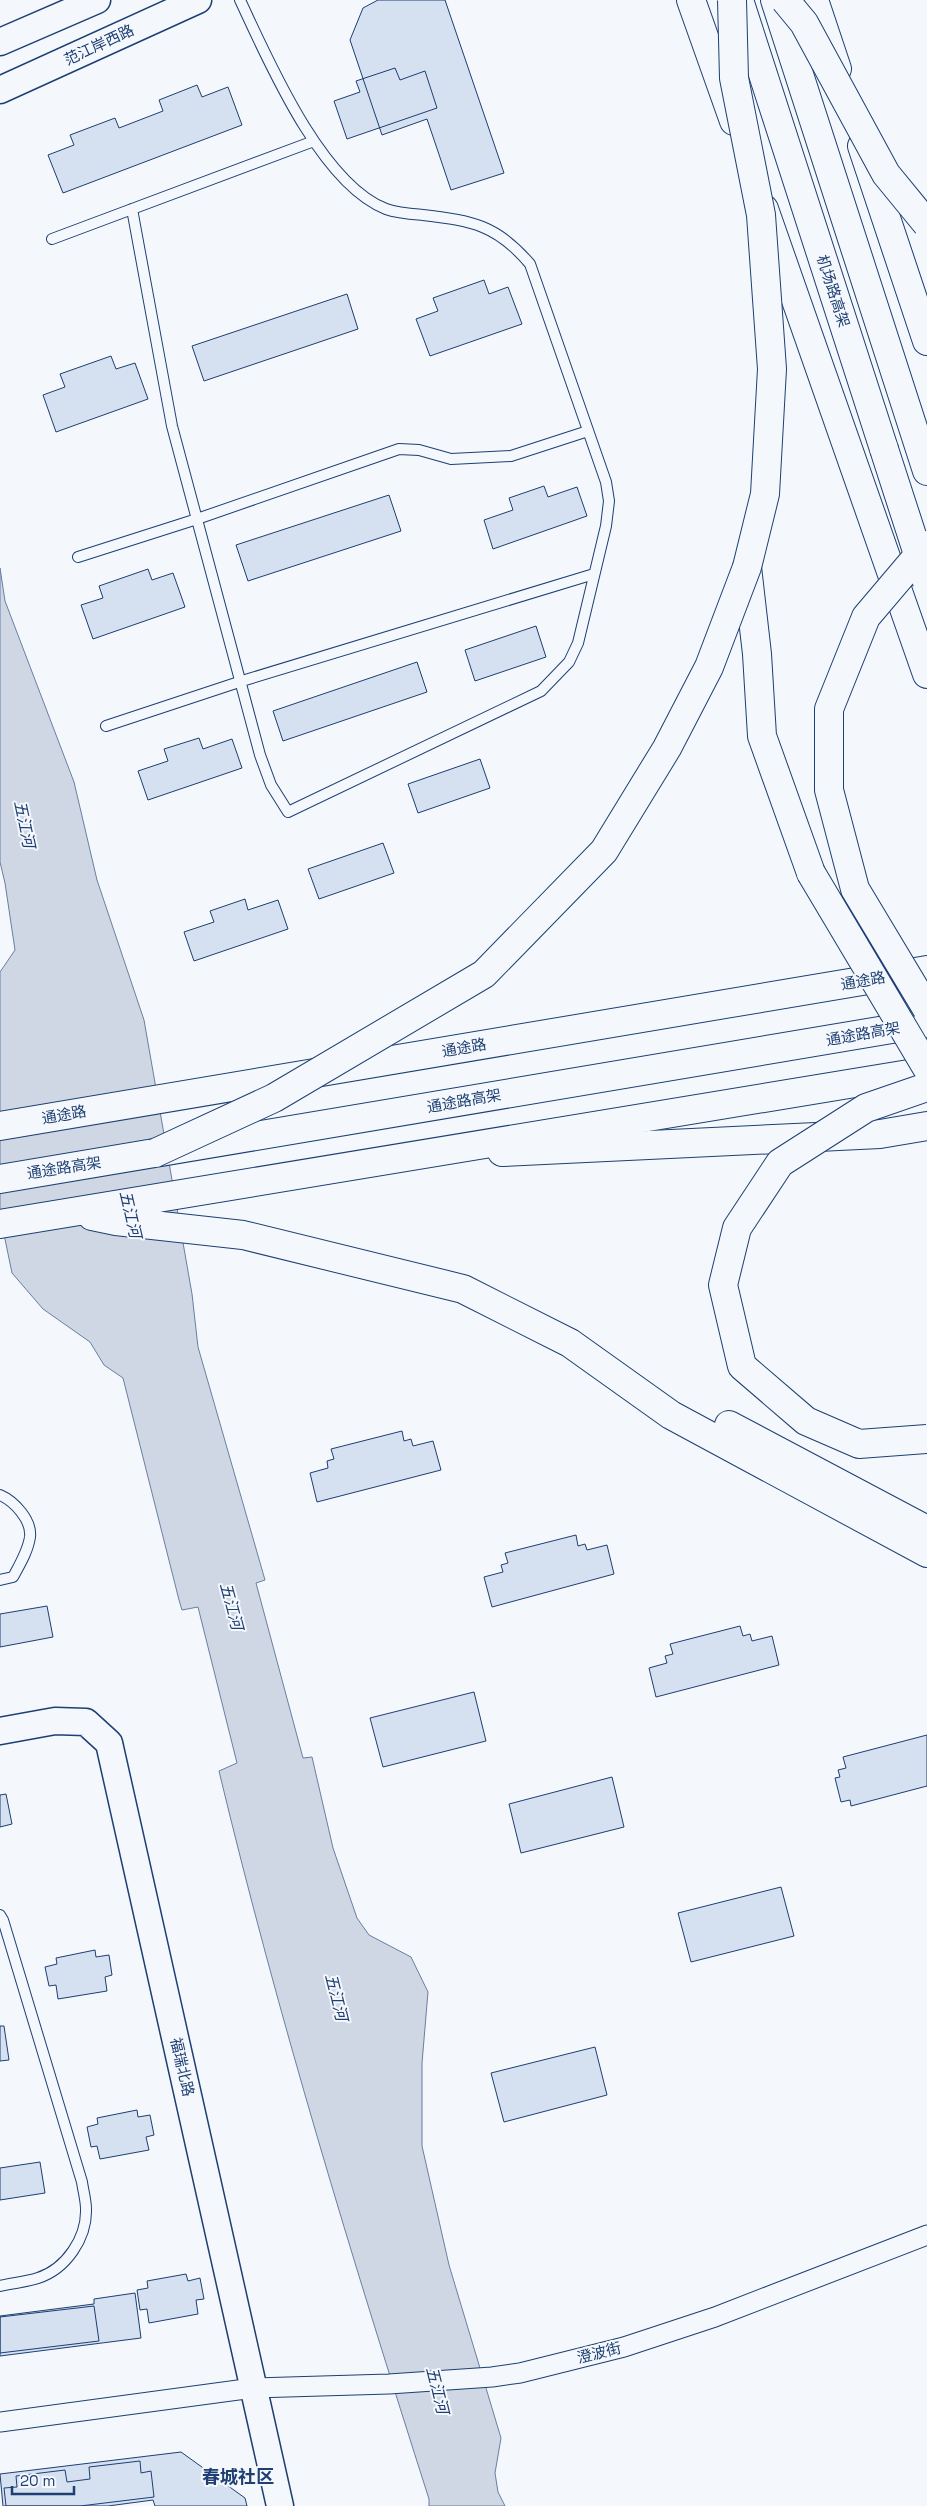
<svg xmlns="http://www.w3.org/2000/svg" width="927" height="2506" viewBox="0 0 927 2506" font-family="'Space Grotesk','Noto Sans SC',sans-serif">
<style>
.water{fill:#cfd7e4;stroke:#687fa3}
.building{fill:#d5e0f0;stroke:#1d3f73}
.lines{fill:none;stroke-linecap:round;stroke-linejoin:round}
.lane-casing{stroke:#1d3f73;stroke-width:12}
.street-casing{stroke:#1d3f73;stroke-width:21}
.secondary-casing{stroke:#1d3f73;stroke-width:29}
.primary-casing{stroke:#1d3f73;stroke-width:30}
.highway-casing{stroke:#1d3f73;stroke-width:30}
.lane{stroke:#f4f7fb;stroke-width:10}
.street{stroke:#f4f7fb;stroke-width:19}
.secondary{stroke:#f4f7fb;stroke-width:26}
.primary{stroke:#f4f7fb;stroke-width:28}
.highway{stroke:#f4f7fb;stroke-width:28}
.highway-bridge-casing{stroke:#1d3f73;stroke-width:30;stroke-linecap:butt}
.highway-bridge{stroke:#f4f7fb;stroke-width:28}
.labels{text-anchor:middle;stroke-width:4;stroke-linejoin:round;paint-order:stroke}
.street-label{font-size:15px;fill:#1d3f73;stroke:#f4f7fb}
.water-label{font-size:16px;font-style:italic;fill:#1d3f73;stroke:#f4f7fb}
.quarter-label{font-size:18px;font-weight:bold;fill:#1d3f73;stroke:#f4f7fb}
</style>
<rect width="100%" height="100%" fill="#f4f7fb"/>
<!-- water -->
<path class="water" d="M 0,568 L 5,601 L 74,782 L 97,880 L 144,1020 L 192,1294 L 198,1347 L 265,1580 L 256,1583 L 303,1758 L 312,1757 L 333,1848 L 357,1918 L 369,1935 L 411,1957 L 428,1992 L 422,2063 L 422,2146 L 449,2265 L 501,2438 L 495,2473 L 498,2492 L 505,2506 L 429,2506 L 429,2499 C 352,2258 278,2017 219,1771 L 237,1763 L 198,1607 L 182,1610 L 179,1600 L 123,1378 L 104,1365 L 90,1342 L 43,1309 L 12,1273 L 0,1215 L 0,972 L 15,950 L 5,883 L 0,862 Z"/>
<!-- building -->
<path class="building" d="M 378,0 L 445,0 L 504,173 L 451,190 L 427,119 L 382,135 L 350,40 L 363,8 Z
M 395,68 L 400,80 L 425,71 L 437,108 L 347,139 L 334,101 L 360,92 L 356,81 Z
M 197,85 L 202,97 L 228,87 L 242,125 L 63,193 L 48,155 L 74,145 L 70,135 L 115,118 L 119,128 L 163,111 L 159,100 Z
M 484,280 L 489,294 L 508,287 L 522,324 L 430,356 L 416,319 L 438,311 L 433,298 Z
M 347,294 L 358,329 L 204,381 L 192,346 Z
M 111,356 L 116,369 L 135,363 L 148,399 L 56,432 L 43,395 L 65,387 L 60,374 Z
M 544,486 L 548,497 L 577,487 L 587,516 L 493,549 L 484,520 L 513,510 L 509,498 Z
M 389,495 L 401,531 L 248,581 L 236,545 Z
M 148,569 L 152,580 L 173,573 L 185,607 L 93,639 L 81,605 L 103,598 L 99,586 Z
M 536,626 L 546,657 L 475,681 L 465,650 Z
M 417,662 L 427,692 L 283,741 L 273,711 Z
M 199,738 L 203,749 L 232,739 L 242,768 L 148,800 L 138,771 L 168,761 L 164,749 Z
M 480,759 L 490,788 L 418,813 L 408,784 Z
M 383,843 L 394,873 L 319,899 L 308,869 Z
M 245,899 L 248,910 L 278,900 L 288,929 L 194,961 L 184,932 L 214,922 L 210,911 Z
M 402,1431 L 404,1441 L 411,1439 L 413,1446 L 433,1441 L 441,1470 L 317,1502 L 310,1473 L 328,1468 L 327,1461 L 334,1459 L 331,1449 Z
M 576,1535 L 578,1546 L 585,1544 L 587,1550 L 607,1545 L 614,1574 L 492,1607 L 484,1577 L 503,1572 L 501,1565 L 508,1563 L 505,1553 Z
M 47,1606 L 53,1637 L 0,1647 L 0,1614 Z
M 740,1626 L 743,1636 L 750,1634 L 752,1641 L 772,1636 L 779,1665 L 656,1697 L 649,1668 L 667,1663 L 665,1656 L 673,1654 L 670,1644 Z
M 474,1692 L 486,1741 L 383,1767 L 370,1718 Z
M 927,1735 L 927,1786 L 851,1806 L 850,1800 L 841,1802 L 835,1778 L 840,1777 L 838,1770 L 846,1768 L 843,1757 Z
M 612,1777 L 624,1827 L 521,1853 L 509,1804 Z
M 6,1794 L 12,1824 L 0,1827 L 0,1795 Z
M 781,1887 L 794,1936 L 691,1962 L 678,1913 Z
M 95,1950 L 96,1957 L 109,1955 L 112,1975 L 105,1977 L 107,1991 L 58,1999 L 56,1985 L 49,1986 L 45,1967 L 57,1964 L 56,1958 Z
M 0,2026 L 4,2026 L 9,2060 L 0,2061 Z
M 595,2047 L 607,2095 L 504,2122 L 491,2073 Z
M 137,2110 L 138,2117 L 150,2115 L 154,2135 L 146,2137 L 149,2150 L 100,2159 L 97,2146 L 91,2147 L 87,2127 L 98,2124 L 97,2118 Z
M 40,2162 L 45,2193 L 0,2200 L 0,2168 Z
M 186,2274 L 188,2281 L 200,2278 L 204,2299 L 196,2300 L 198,2314 L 149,2323 L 147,2309 L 140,2310 L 137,2290 L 148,2288 L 147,2281 Z
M 135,2293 L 141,2338 L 0,2356 L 0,2316 L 94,2304 L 94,2299 Z
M 94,2306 L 99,2341 L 0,2353 L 0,2317 Z
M 181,2452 L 245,2498 L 247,2506 L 155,2506 L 153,2500 L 108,2506 L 3,2506 L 0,2474 Z
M 140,2461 L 141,2473 L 151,2471 L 154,2497 L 80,2506 L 6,2506 L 4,2488 L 17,2487 L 16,2476 L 65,2470 L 67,2482 L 90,2479 L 89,2467 Z"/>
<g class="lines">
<!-- lane casing -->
<g class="lane-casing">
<path id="lane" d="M 132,209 L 172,426 L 260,755 L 271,785 L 288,812 L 541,691 L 569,662 L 578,643 L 606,526 L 609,501 L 606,482 L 530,264 C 497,225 473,221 423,215 C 411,214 397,213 386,209 C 321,184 268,60 240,0
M 52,239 L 314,141
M 78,557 L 197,519 L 399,449 L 419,450 L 451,459 L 511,456 L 588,431
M 106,726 L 242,681 L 594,574
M 0,1495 C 14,1501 32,1520 30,1537 C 28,1551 20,1564 13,1577 L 0,1580
M 0,1915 L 3,1920 L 82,2182 C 83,2190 86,2200 86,2209 C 87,2238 66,2269 38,2278 C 26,2282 12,2283 0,2286"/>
</g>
<!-- street casing -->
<g class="street-casing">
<path id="street" d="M 0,2422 L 253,2388 L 389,2384 L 492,2377 L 520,2373 L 624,2347 L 715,2317 L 927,2235"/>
</g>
<!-- secondary casing -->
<g class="secondary-casing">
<path id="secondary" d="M 0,42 L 97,0
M 0,90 L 198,0
M 0,1731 L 55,1721 L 86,1722 L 109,1743 L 280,2506"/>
</g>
<!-- primary casing -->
<g class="primary-casing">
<path id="primary" d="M 691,0 L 734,121
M 814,0 L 837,69
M 862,146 L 927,341
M 764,209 L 927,674
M 0,1126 L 927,970
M 502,1152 L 880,1134 L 927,1126"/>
</g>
<!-- highway casing -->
<g class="highway-casing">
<path id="highway" d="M 739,0 L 884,449
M 775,0 L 927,471
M 747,567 L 757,654 L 762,736 L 811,873
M 0,1179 L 927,1023
M 92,1216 L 116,1221 L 243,1235 L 463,1289 L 570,1343 L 671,1415 L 927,1553
M 0,1224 L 927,1071
M 729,1425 L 927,1530"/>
</g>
<!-- lane -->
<use href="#lane" class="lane"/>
<!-- street -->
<use href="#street" class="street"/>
<!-- secondary -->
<use href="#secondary" class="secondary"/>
<!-- primary -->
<use href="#primary" class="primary"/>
<!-- highway -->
<use href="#highway" class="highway"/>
<!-- highway-bridge casing -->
<g class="highway-bridge-casing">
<path id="highway-bridge" d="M 785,0 L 804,23 L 886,174 L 927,224
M 884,449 L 927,582
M 927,545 L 866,617 L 829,709 L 829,790 L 855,889 L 927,1009
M 811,873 L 927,1068
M 927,1087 L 866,1108 L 780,1163 L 737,1228 L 723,1285 L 742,1366 L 806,1421 L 859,1444 L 927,1439
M 155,1153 L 274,1098 L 484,974 L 604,851 L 667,748 L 709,667 L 747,567 L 765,494 L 772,369 L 761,215 L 734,78 L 732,0"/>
</g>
<!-- highway-bridge -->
<use href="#highway-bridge" class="highway-bridge"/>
</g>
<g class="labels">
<!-- street labels -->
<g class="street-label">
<text transform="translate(99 45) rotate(-25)" y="5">范江岸西路</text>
<text transform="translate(833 291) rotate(72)" y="5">机场路高架</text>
<text transform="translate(863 981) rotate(-10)" y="5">通途路</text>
<text transform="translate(863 1034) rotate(-10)" y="5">通途路高架</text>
<text transform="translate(464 1048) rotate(-10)" y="5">通途路</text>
<text transform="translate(464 1101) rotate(-10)" y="5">通途路高架</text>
<text transform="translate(64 1115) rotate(-10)" y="5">通途路</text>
<text transform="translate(64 1168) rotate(-9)" y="5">通途路高架</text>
<text transform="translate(182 2067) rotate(77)" y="5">福瑞北路</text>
<text transform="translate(599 2353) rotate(-14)" y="5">澄波街</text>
</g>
<!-- water labels -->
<g class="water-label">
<text transform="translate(25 824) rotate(78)" y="6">五江河</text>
<text transform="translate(131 1214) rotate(77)" y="6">五江河</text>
<text transform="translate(232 1606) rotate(75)" y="6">五江河</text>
<text transform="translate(337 1997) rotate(76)" y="6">五江河</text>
<text transform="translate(438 2390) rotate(76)" y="6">五江河</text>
</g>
<!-- quarter labels -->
<g class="quarter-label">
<text x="238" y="2483">春城社区</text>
</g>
</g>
<!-- scale -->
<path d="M12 2486v8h62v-8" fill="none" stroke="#1d3f73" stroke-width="2.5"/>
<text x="20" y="2486" font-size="15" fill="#1d3f73" stroke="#f4f7fb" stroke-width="4" paint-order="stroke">20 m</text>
</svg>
